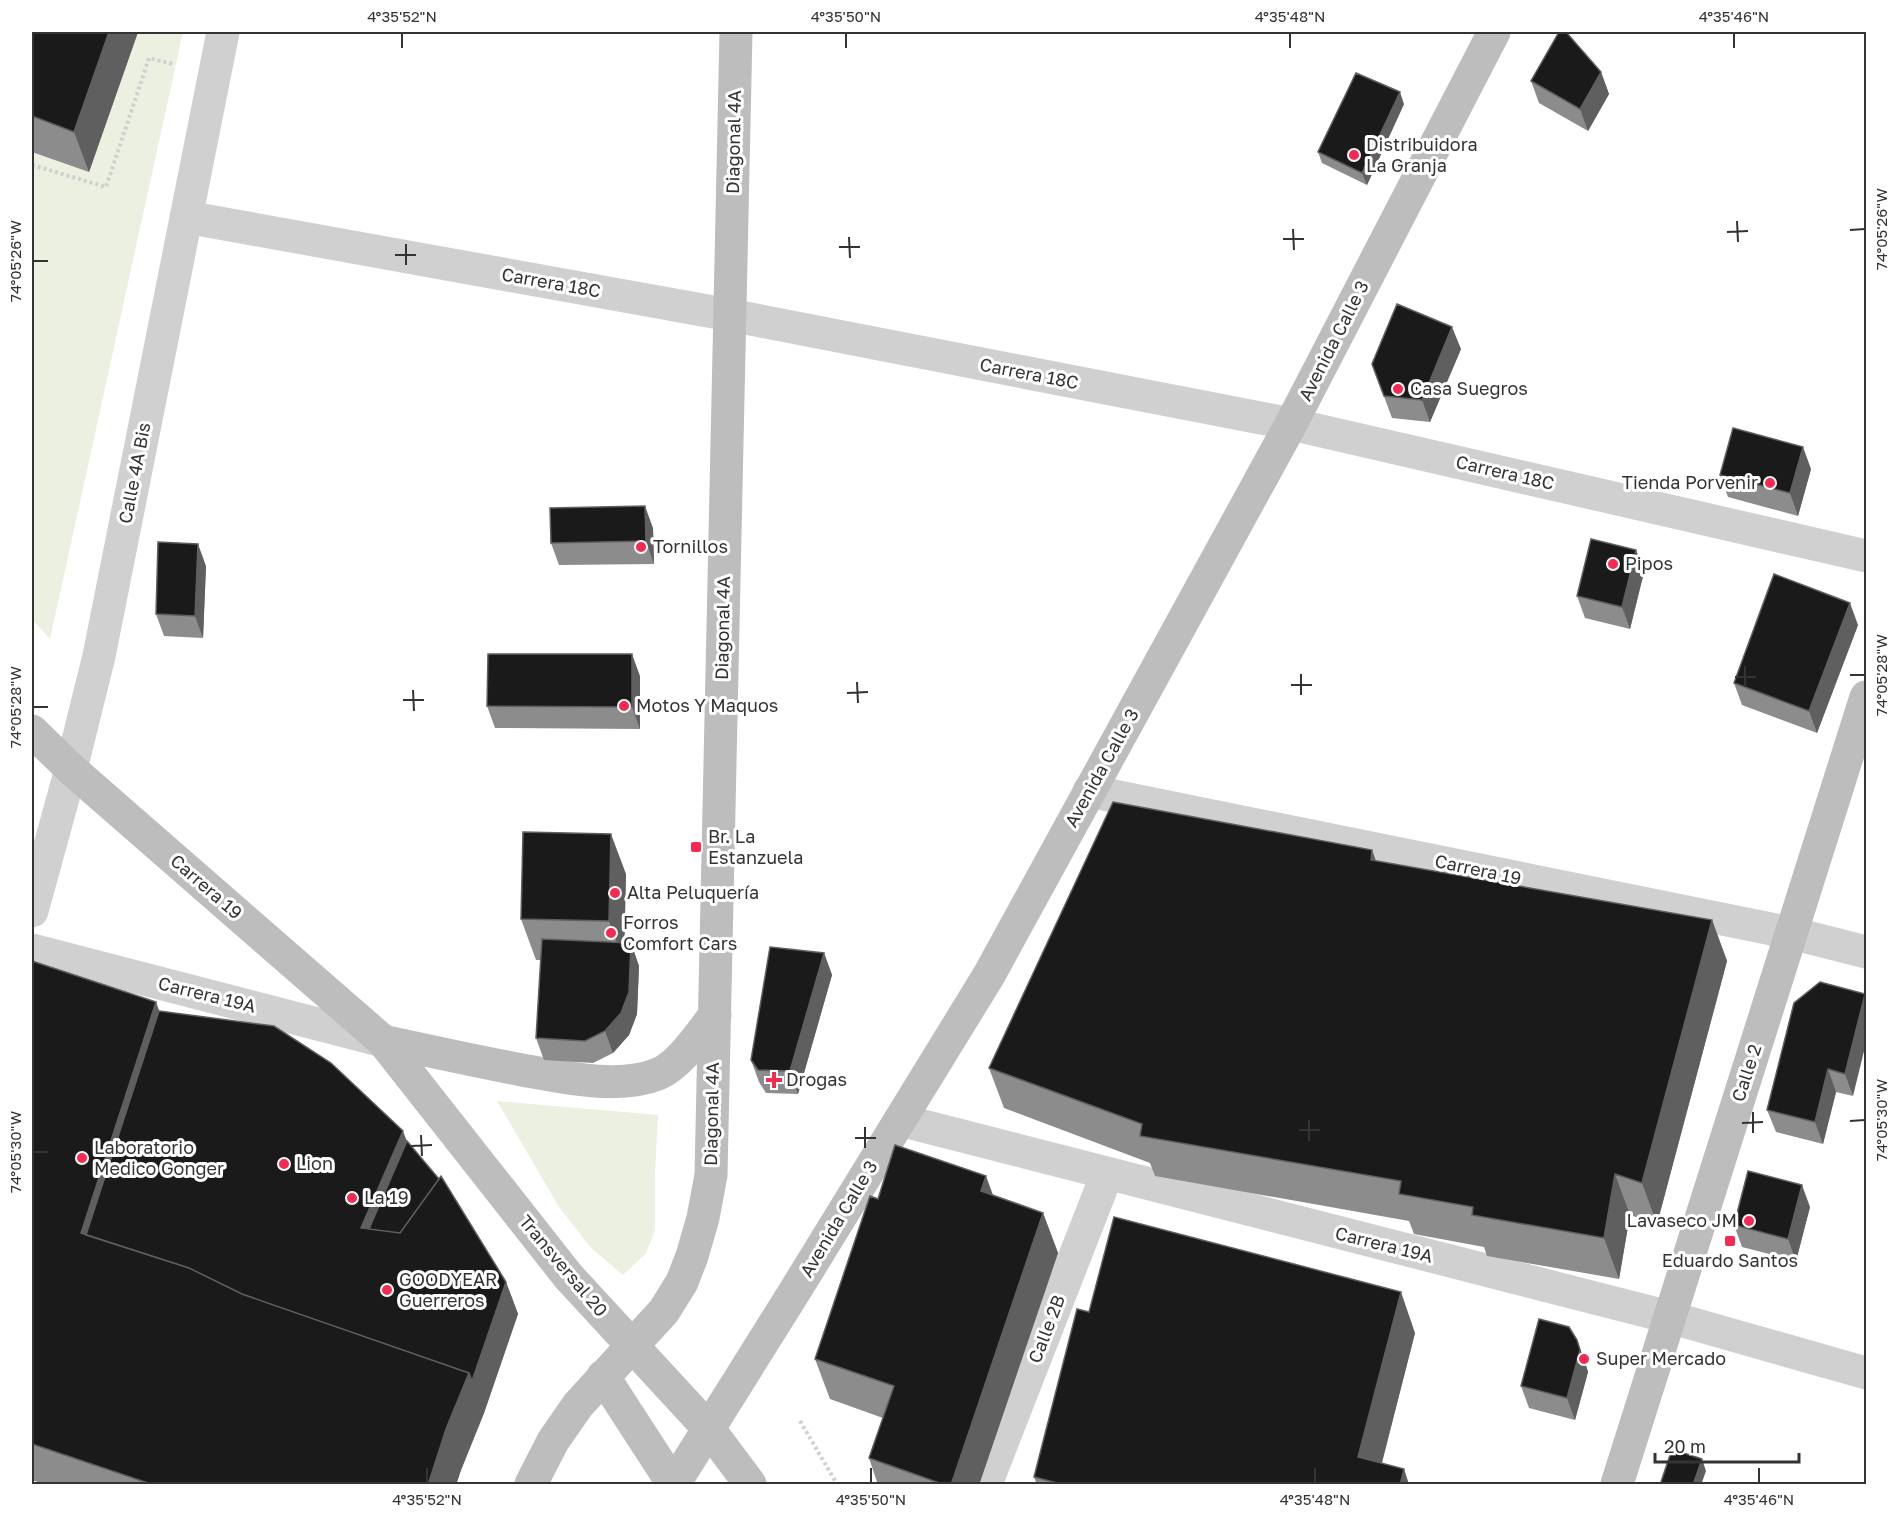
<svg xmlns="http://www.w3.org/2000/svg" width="1898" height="1516" viewBox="0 0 1898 1516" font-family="'Golos Text',sans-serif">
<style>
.green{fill:#ebf0e0}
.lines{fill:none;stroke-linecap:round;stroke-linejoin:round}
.path{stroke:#d0d0d0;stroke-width:4;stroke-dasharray:3 3;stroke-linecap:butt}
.street{stroke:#d0d0d0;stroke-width:33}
.secondary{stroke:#bdbdbd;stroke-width:33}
.wall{fill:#8c8c8c}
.shaded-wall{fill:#5f5f5f}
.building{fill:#1a1a1a;stroke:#5f5f5f;stroke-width:1.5}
.ticks{fill:none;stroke:#333;stroke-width:2}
.poi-dot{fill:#f52951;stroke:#fff;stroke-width:2}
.labels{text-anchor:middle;stroke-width:6;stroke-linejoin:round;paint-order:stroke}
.street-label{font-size:18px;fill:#333;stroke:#fff}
.poi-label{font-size:18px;fill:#333;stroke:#fff;text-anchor:start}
.neatline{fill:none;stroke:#333;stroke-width:2}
.ticks-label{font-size:15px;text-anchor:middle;fill:#333}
</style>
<rect width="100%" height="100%" fill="#fff"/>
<!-- green -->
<path class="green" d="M 32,32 L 183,32 L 50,639 L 32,619 Z
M 497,1101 L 658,1115 L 655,1175 L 655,1230 L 646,1253 L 623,1275 L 591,1248 L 559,1207 Z"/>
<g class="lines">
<!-- path -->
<path class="path" d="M 32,165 L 106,187 L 149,58 L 173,64
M 800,1421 L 837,1484"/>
<!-- street -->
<path class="street" d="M 186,217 L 730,315 L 1291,424 L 1866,556
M 1089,791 L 1791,933 L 1866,952
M 32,911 L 71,769 L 99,656 L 223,32
M 32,950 L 383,1041
M 900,1120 L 1669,1317 L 1866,1373
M 986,1484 L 1107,1174"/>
<!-- secondary -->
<path class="secondary" d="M 32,731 L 71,769 L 383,1041 L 568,1276 L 709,1429 L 750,1484
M 383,1041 C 429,1051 475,1061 522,1070 C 562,1077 619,1090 658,1074 C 680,1065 700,1034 715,1015
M 603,1376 L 673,1484
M 531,1484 L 553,1441 L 578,1405 L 664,1311 L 682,1282 L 692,1256 L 703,1218 L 711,1175 L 736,32
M 674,1484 L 798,1286 L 989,975 L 1291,424 L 1494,32
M 1617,1484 L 1866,697"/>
</g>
<!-- wall -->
<path class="wall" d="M 32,32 L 138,32 L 89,172 L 32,152 Z
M 1601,72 L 1609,94 L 1588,131 L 1539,103 L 1531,81 Z
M 1404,104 L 1367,185 L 1322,163 L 1318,152 Z
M 1461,349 L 1430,422 L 1392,418 L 1372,364 Z
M 1811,469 L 1798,516 L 1728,497 L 1720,475 Z
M 653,528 L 654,564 L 559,565 L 551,543 Z
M 1636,550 L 1644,572 L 1630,629 L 1585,618 L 1577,596 Z
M 206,566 L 203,638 L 164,636 L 156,614 Z
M 1858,625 L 1817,733 L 1742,705 L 1734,683 Z
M 640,676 L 640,729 L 495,728 L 487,706 Z
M 1376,861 L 1712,920 L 1727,961 L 1657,1224 L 1630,1215 L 1619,1279 L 1487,1256 L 1484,1247 L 1414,1234 L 1409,1221 L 1155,1176 L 1150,1163 L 1004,1108 L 989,1068 Z
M 626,874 L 624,943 L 631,943 L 639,966 L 637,1014 L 629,1035 L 613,1053 L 593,1063 L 544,1060 L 536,1038 L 541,960 L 536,960 L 521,919 Z
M 824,953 L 832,975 L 798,1094 L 766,1093 L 759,1082 L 751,1060 Z
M 32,961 L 159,1011 L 407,1141 L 506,1282 L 518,1314 L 484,1413 L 461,1470 L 456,1485 L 46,1485 L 32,1480 Z
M 1820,982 L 1853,1096 L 1836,1092 L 1823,1144 L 1776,1132 L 1767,1110 Z
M 993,1196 L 1043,1213 L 1058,1253 L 979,1485 L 878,1485 L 869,1458 L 883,1418 L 830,1399 L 815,1359 L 878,1199 Z
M 1810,1207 L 1796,1261 L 1742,1247 L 1734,1225 Z
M 1089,1312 L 1415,1333 L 1382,1463 L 1404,1469 L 1409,1485 L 1037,1485 L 1034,1477 Z
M 1577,1340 L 1585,1362 L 1588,1372 L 1575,1420 L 1529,1408 L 1521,1386 Z"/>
<!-- shaded-wall -->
<path class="shaded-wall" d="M 109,32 L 138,32 L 89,172 L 74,132 Z
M 1601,72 L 1609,94 L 1588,131 L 1580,109 Z
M 1400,92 L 1404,104 L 1367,185 L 1362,173 Z
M 1452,327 L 1461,349 L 1430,422 L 1422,400 Z
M 1803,447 L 1811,469 L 1798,516 L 1790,493 Z
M 645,506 L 653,528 L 654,564 L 646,541 Z
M 198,544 L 206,566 L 203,638 L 195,616 Z
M 1636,550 L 1644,572 L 1630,629 L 1622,607 Z
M 1850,603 L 1858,625 L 1817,733 L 1809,711 Z
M 632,654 L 640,676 L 640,729 L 632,707 Z
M 611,834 L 626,874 L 624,962 L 609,921 Z
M 1372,850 L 1387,891 L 1371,860 Z
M 1712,920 L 1727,961 L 1657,1224 L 1642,1183 Z
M 631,943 L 639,966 L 637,1014 L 629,1035 L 613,1053 L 605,1031 Z
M 824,953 L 832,975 L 798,1094 L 790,1071 Z
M 1865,994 L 1866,997 L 1866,1043 L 1853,1096 L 1845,1074 Z
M 156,1002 L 171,1043 L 104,1248 L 81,1233 Z
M 1828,1069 L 1836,1092 L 1823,1144 L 1815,1122 Z
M 403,1131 L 415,1163 L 381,1240 L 361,1228 Z
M 1615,1174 L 1630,1215 L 1619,1279 L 1604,1238 Z
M 986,1176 L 1001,1217 L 981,1191 Z
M 1802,1185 L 1810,1207 L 1796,1261 L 1788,1239 Z
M 1043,1213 L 1058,1253 L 979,1485 L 951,1485 Z
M 506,1282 L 518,1314 L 484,1413 L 461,1470 L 456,1485 L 428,1485 L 446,1429 Z
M 1401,1292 L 1415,1333 L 1376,1485 L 1358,1457 Z
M 1577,1340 L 1585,1362 L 1588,1372 L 1575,1420 L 1567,1398 Z
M 1702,1459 L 1706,1471 L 1701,1485 L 1693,1485 Z
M 1404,1469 L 1409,1485 L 1400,1485 Z"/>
<!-- building -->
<path class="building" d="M 32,32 L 109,32 L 74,132 L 32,116 Z
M 1559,32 L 1566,32 L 1601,72 L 1580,109 L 1531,81 Z
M 1356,73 L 1400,92 L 1362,173 L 1318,152 Z
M 1397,304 L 1452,327 L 1422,400 L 1384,396 L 1372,364 Z
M 1733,428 L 1803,447 L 1790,493 L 1720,475 Z
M 645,506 L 646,541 L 551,543 L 550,508 Z
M 1591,539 L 1636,550 L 1622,607 L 1577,596 Z
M 158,542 L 198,544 L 195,616 L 156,614 Z
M 1774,574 L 1850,603 L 1809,711 L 1734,683 Z
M 488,654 L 632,654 L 632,707 L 487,706 Z
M 1113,802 L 1372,850 L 1371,860 L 1712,920 L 1642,1183 L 1615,1174 L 1604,1238 L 1472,1215 L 1473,1207 L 1399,1194 L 1401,1181 L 1140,1136 L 1142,1124 L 989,1068 Z
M 523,832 L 611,834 L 609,921 L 521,919 Z
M 542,939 L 631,943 L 629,992 L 621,1013 L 605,1031 L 585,1041 L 536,1038 Z
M 770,947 L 824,953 L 790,1071 L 758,1070 L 751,1060 Z
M 32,961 L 156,1002 L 81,1233 L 189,1268 L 242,1294 L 469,1373 L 446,1429 L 428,1485 L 154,1485 L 32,1444 Z
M 1820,982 L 1865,994 L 1845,1074 L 1828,1069 L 1815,1122 L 1767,1110 L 1794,1003 Z
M 159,1011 L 274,1026 L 331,1063 L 403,1131 L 361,1228 L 400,1233 L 441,1176 L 506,1282 L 472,1381 L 469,1373 L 242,1294 L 189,1268 L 86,1235 Z
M 407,1141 L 439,1179 L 400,1233 L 369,1229 Z
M 895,1145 L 986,1176 L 981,1191 L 1043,1213 L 951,1485 L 945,1485 L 869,1458 L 894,1386 L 815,1359 L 870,1196 L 878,1199 Z
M 1748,1171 L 1802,1185 L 1788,1239 L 1734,1225 Z
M 1114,1217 L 1401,1292 L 1358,1457 L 1404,1469 L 1400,1485 L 1065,1485 L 1034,1477 L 1077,1309 L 1089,1312 Z
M 1539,1319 L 1569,1327 L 1577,1340 L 1580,1350 L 1567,1398 L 1521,1386 Z
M 1672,1449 L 1702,1459 L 1693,1485 L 1660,1485 Z"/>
<!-- ticks -->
<path class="ticks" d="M 402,33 L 402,48M 846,33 L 846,48M 1290,33 L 1290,48M 1734,33 L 1734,48M 1737,221 L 1738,242M 1293,229 L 1294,250M 1850,230 L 1865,229M 1727,232 L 1748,231M 849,237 L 850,258M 1283,239 L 1304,239M 406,244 L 406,265M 839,247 L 860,247M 395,255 L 416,255M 33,261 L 48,261M 1745,666 L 1745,687M 1301,674 L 1301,695M 1850,675 L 1865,675M 1735,677 L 1756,677M 857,682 L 858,703M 1291,685 L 1312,685M 413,690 L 414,711M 847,693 L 868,692M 403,700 L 424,700M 33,707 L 48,707M 1753,1112 L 1753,1133M 1309,1120 L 1309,1141M 1850,1121 L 1865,1120M 1742,1123 L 1763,1122M 865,1127 L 865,1148M 1299,1130 L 1320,1130M 421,1135 L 422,1156M 855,1138 L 876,1138M 411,1146 L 432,1145M 33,1152 L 48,1152M 427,1468 L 427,1483M 871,1468 L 871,1483M 1315,1468 L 1315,1483M 1759,1468 L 1759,1483"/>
<!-- markers -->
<g class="poi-dot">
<circle cx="1354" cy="155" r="6"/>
<circle cx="1398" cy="389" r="6"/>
<circle cx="1770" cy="483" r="6"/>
<circle cx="641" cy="547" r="6"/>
<circle cx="1613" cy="564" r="6"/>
<circle cx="624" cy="706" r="6"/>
<rect x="690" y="841" width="12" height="12" rx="3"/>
<circle cx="615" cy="893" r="6"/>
<circle cx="611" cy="933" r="6"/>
<path d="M771 1071h6v6h6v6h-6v6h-6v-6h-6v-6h6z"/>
<circle cx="82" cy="1158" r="6"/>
<circle cx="284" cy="1164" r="6"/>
<circle cx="352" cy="1198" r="6"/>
<circle cx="1749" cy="1221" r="6"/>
<rect x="1724" y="1235" width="12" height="12" rx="3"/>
<circle cx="387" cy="1290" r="6"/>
<circle cx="1584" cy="1359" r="6"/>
</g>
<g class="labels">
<!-- street labels -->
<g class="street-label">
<text transform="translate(734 142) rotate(-89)" y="6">Diagonal 4A</text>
<text transform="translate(551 283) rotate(10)" y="6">Carrera 18C</text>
<text transform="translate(1334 341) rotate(-63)" y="6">Avenida Calle 3</text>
<text transform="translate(1029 374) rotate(11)" y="6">Carrera 18C</text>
<text transform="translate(135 473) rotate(-79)" y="6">Calle 4A Bis</text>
<text transform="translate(1505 473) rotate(13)" y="6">Carrera 18C</text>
<text transform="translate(723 628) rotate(-89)" y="6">Diagonal 4A</text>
<text transform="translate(1102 768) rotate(-61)" y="6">Avenida Calle 3</text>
<text transform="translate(1478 870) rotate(12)" y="6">Carrera 19</text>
<text transform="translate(206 887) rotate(41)" y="6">Carrera 19</text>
<text transform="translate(207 995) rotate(14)" y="6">Carrera 19A</text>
<text transform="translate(1747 1073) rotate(-72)" y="6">Calle 2</text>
<text transform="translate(712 1114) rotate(-89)" y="6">Diagonal 4A</text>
<text transform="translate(839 1219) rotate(-59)" y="6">Avenida Calle 3</text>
<text transform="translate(1384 1245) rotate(14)" y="6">Carrera 19A</text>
<text transform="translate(563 1266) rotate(50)" y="6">Transversal 20</text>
<text transform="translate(1047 1329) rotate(-69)" y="6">Calle 2B</text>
</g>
<!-- poi labels -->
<g class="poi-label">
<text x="1366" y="151">Distribuidora<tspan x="1366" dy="21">La Granja</tspan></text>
<text x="1410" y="395">Casa Suegros</text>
<text x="1758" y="489" text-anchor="end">Tienda Porvenir</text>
<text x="653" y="553">Tornillos</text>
<text x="1625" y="570">Pipos</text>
<text x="636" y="712">Motos Y Maquos</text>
<text x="708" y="843">Br. La<tspan x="708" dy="21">Estanzuela</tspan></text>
<text x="627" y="899">Alta Peluquería</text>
<text x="623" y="929">Forros<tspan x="623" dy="21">Comfort Cars</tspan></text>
<text x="786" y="1086">Drogas</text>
<text x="94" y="1154">Laboratorio<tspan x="94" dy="21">Medico Gonger</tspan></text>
<text x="296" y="1170">Lion</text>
<text x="364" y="1204">La 19</text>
<text x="1737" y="1227" text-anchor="end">Lavaseco JM</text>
<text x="1730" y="1267" text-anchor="middle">Eduardo Santos</text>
<text x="399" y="1286">GOODYEAR<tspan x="399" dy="21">Guerreros</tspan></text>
<text x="1596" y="1365">Super Mercado</text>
</g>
</g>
<!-- border -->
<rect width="1898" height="1516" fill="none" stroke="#ffffff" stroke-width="66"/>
<!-- scale -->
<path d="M1655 1453v9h144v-9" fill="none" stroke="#333333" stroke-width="3"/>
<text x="1664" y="1453" font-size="18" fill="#333333" stroke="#ffffff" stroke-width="4.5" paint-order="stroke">20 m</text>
<rect x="33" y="33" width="1832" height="1450" class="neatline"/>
<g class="ticks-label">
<text x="402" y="22">4°35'52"N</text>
<text x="846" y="22">4°35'50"N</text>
<text x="1290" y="22">4°35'48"N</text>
<text x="1734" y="22">4°35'46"N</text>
<text transform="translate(1882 229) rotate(-90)" y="5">74°05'26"W</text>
<text transform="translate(16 261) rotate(-90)" y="5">74°05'26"W</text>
<text transform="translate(1882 675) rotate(-90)" y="5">74°05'28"W</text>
<text transform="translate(16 707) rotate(-90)" y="5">74°05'28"W</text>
<text transform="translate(1882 1120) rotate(-90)" y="5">74°05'30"W</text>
<text transform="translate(16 1152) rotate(-90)" y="5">74°05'30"W</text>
<text x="427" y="1505">4°35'52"N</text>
<text x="871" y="1505">4°35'50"N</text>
<text x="1315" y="1505">4°35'48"N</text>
<text x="1759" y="1505">4°35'46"N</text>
</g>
</svg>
